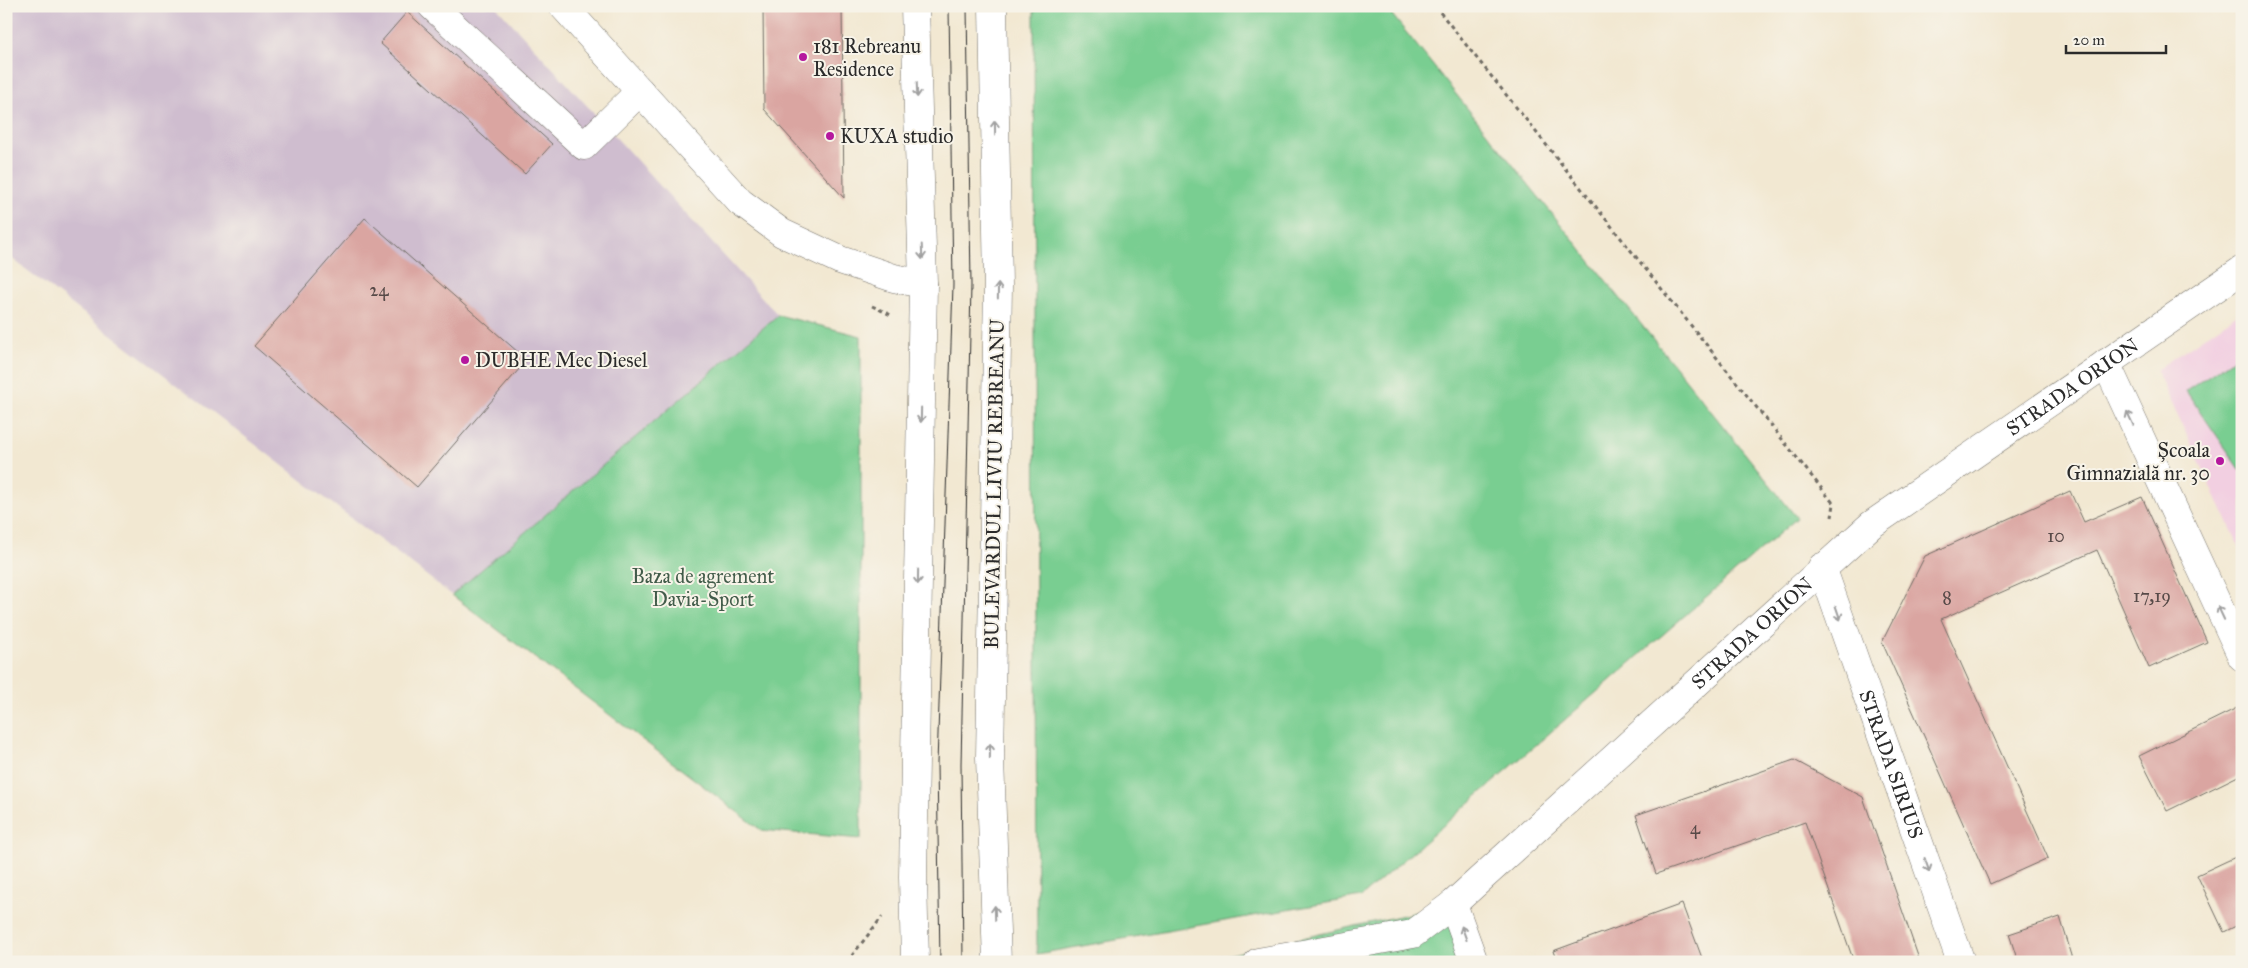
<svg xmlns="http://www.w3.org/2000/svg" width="2248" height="968" viewBox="0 0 2248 968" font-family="'IM FELL Great Primer',serif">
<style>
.built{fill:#f2cfe1}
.industrial{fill:#cfbdcf}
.green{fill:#79ce91;stroke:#527c5e}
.building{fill:#daa5a1}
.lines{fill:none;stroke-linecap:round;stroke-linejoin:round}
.minor-casing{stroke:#716d65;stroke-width:29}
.major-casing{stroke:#716d65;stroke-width:29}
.path{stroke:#716d65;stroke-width:3;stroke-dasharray:4 4;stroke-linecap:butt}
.minor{stroke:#fff;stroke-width:28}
.major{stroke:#fff;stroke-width:28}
.tram{stroke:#2b2b2b;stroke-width:1}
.oneway{stroke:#a0a0a0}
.poi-dot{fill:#b5179e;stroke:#f7f3e8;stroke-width:2}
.labels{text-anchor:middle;stroke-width:4;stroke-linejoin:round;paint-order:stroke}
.number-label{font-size:18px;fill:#574a48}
.poi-label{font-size:20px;fill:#2b2b2b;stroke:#f7f3e8;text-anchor:start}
.street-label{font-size:20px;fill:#2b2b2b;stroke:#f7f3e8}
.park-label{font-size:20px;fill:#425c4a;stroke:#f7f3e8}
</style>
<rect width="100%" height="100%" fill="#f7f3e8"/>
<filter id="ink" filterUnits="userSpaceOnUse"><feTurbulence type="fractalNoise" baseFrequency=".02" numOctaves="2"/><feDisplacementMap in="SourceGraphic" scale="10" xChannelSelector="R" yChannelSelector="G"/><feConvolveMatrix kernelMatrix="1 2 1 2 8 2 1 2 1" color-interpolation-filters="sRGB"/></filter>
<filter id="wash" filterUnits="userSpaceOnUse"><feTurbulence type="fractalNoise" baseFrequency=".0096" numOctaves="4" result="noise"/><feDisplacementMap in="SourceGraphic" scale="20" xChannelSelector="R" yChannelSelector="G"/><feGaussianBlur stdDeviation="1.12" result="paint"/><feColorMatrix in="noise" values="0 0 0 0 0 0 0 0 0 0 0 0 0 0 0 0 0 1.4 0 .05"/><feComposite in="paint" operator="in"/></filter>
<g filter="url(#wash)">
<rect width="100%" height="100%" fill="#f2e8d2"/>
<!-- built -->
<path class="built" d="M 2242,311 L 2242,552 L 2156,370 Z"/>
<!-- industrial -->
<path class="industrial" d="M 6,6 L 496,6 L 778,315 L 452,595 L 6,254 Z"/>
<!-- green -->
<path class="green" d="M 1034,6 L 1385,6 L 1797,518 L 1361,897 L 1037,954 Z
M 778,315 L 861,336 L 861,839 L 761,830 L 452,595 Z
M 2242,353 L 2242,472 L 2186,391 Z
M 1453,904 L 1474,962 L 1196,962 Z"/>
<g id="blocks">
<!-- building -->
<path class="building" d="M 763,6 L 842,6 L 844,198 L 764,109 Z
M 407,12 L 552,144 L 525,174 L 380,43 Z
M 365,218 L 527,360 L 417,487 L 254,346 Z
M 2070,491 L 2084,522 L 2142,497 L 2207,642 L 2149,668 L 2097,550 L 1941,619 L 2048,858 L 1990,884 L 1882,642 L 1925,556 Z
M 2237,708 L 2242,718 L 2242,774 L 2167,811 L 2139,756 Z
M 1794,760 L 1863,797 L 1920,962 L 1854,962 L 1805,822 L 1656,874 L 1636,815 Z
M 2242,854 L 2242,923 L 2224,932 L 2197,875 Z
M 1682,904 L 1702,958 L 1692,962 L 1557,962 L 1553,951 Z
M 2060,917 L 2074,962 L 2018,962 L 2009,934 Z"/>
</g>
</g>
<g filter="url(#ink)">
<use href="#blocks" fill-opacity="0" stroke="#716d65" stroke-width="1"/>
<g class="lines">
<!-- minor casing -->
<g class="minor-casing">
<g id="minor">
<path d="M 432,6 L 584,146 L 640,91"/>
<path d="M 563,6 L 740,202 L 782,233 L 840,260 L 894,278 L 923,284"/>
<path d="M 2106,363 L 2242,657"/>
<path id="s1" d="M 1822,567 L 1961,962"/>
<path d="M 1453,904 L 1474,962"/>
<path id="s2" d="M 1258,962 L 1413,934 L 1453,904 L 1871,525 L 2242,270"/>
</g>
</g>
<!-- major casing -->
<g class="major-casing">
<path id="major" d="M 915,6 L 923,284 L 913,877 L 915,962
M 993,6 L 998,286 L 990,758 L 997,962"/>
</g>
<!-- path -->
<path class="path" d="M 1435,6 L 1834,504 L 1832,517
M 872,306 L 891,315
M 847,962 L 882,917"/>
<!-- minor -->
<use href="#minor" class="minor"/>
<!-- major -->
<use href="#major" class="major"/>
<!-- tram -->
<path class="tram" d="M 940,962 L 937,764 L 953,285 L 949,6
M 963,962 L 961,764 L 971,285 L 967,6"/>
</g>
<!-- one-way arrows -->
<defs><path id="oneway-shaft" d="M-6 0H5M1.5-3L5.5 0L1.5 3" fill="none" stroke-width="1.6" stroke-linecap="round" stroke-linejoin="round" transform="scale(1.25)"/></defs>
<g class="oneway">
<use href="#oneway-shaft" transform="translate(917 90) rotate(88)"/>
<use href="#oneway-shaft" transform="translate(995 128) rotate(-91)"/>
<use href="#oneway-shaft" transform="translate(922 252) rotate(88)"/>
<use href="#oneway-shaft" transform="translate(998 291) rotate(-89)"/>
<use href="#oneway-shaft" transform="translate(921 415) rotate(91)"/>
<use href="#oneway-shaft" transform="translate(2130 418) rotate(-115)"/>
<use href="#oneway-shaft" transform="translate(918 577) rotate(91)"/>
<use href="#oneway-shaft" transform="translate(1838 613) rotate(71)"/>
<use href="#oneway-shaft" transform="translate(2221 613) rotate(-115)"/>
<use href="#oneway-shaft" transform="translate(990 751) rotate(-89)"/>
<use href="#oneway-shaft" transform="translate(1927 865) rotate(71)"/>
<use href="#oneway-shaft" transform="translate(995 913) rotate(-92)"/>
<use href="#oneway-shaft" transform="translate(1464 933) rotate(-110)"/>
</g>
</g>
<!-- markers -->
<g class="poi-dot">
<circle cx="803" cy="57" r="5"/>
<circle cx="830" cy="136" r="5"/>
<circle cx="465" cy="360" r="5"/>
<circle cx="2220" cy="461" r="5"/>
</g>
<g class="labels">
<!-- number labels -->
<g class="number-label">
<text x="379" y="296">24</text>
<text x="2056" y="542">10</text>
<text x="2152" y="602">17,19</text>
<text x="1947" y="604">8</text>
<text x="1695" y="834">4</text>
</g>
<!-- poi labels -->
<g class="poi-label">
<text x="813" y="53">181 Rebreanu<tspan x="813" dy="23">Residence</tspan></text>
<text x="840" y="143">KUXA studio</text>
<text x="475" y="367">DUBHE Mec Diesel</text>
<text x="2210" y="457" text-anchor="end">Școala<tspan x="2210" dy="23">Gimnazială nr. 30</tspan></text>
</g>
<!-- street labels -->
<g class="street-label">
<text dy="7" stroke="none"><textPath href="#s2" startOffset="1016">STRADA ORION</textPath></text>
<text transform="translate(994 484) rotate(-89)" y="7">BULEVARDUL LIVIU REBREANU</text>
<text dy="7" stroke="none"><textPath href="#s2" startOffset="611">STRADA ORION</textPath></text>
<text dy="7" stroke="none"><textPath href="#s1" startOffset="209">STRADA SIRIUS</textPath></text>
</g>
<!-- park labels -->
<g class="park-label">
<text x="703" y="583">Baza de agrement<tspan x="703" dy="23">Davia-Sport</tspan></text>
</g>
</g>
<!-- margin -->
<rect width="2248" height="968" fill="none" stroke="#f7f3e8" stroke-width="25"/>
<!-- scale -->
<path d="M2066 45v8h100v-8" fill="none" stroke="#2b2b2b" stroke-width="2.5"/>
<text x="2073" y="45" font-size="15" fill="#2b2b2b" stroke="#f7f3e8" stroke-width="4" paint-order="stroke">20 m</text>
</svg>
